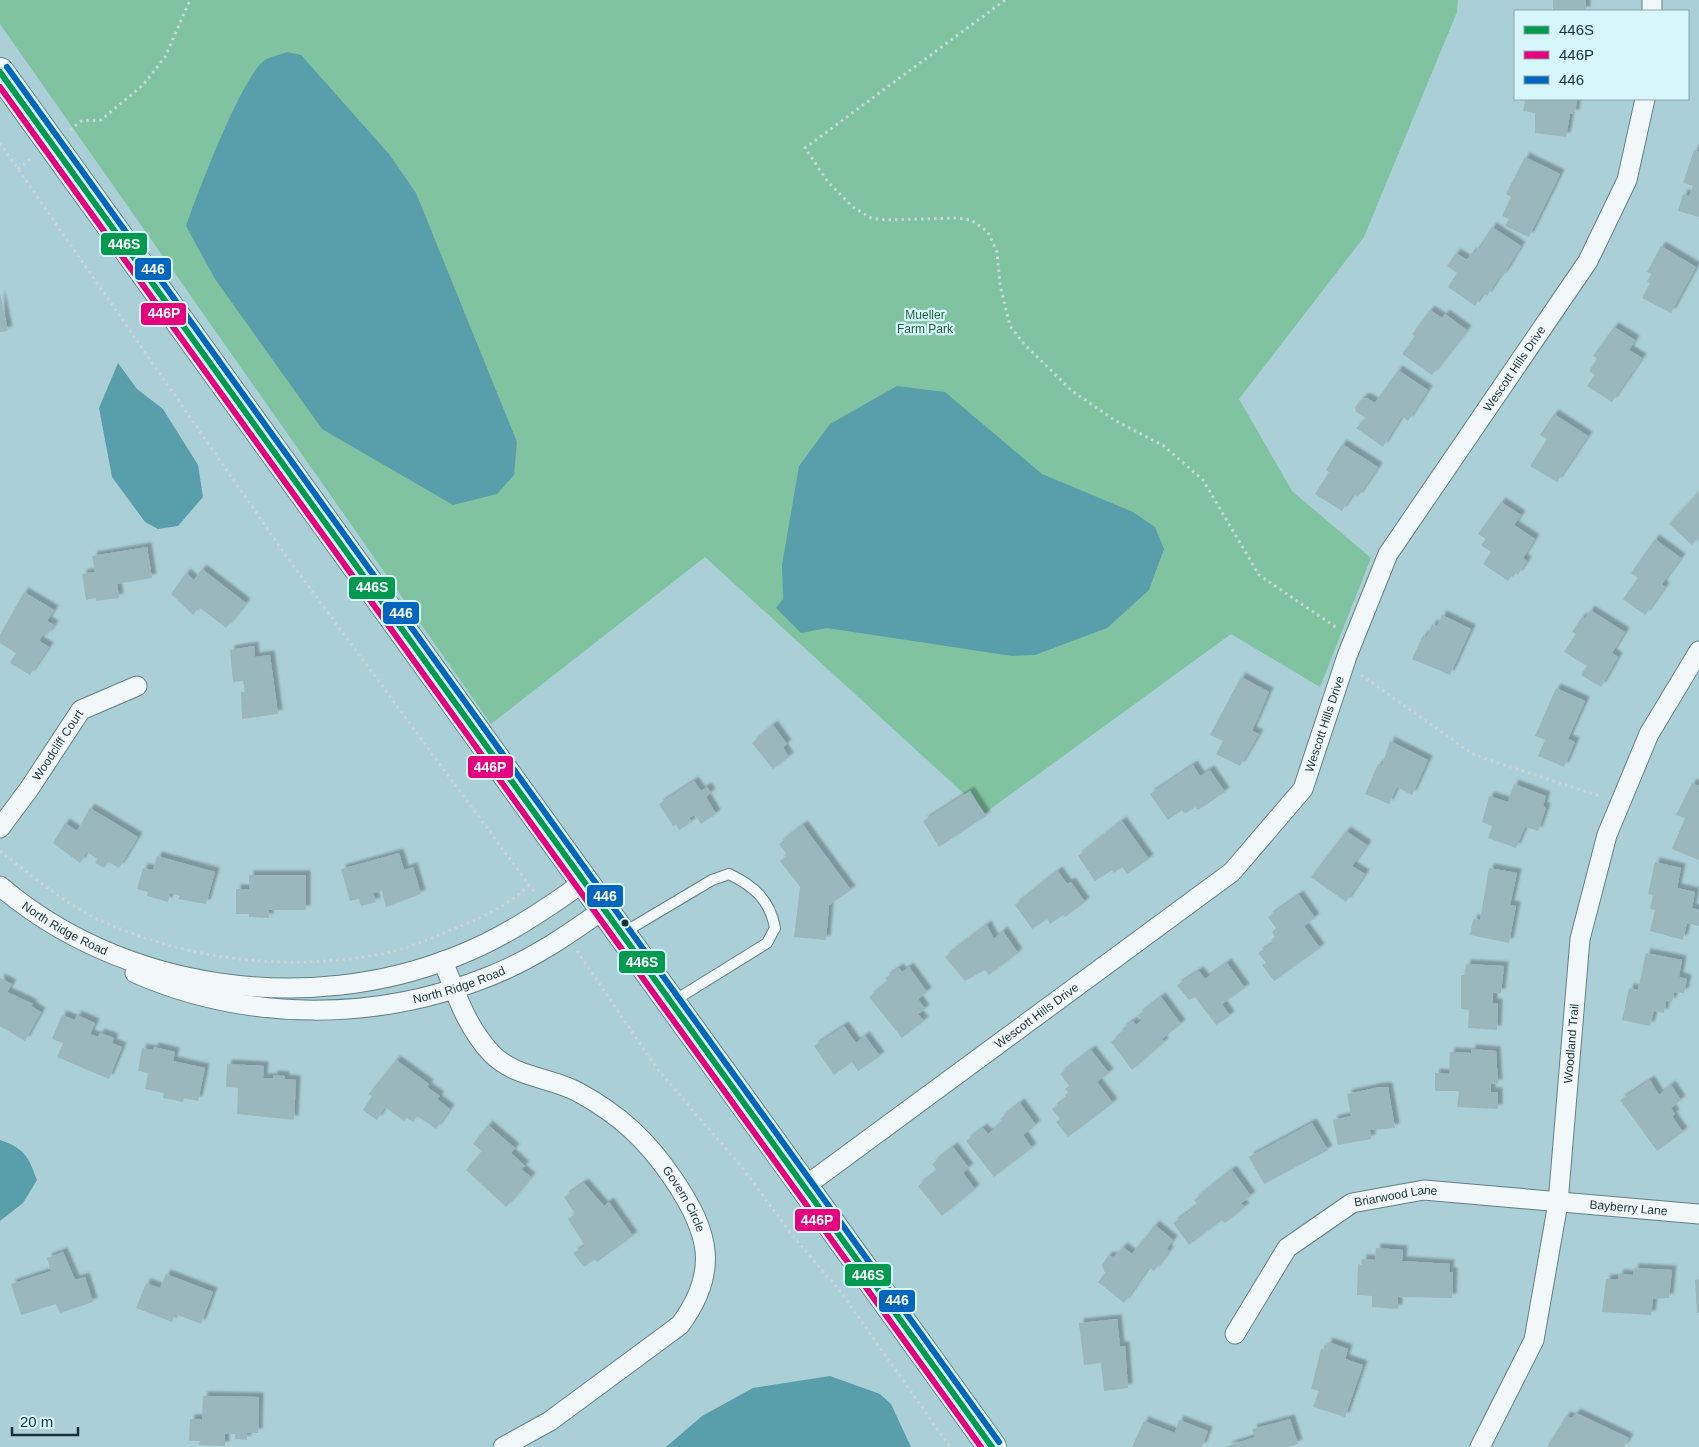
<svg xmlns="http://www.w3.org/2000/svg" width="1699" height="1447" viewBox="0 0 1699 1447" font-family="Arial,sans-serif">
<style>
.green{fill:#7fc3a1}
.water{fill:#599fab}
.building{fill:#9ab7bc;filter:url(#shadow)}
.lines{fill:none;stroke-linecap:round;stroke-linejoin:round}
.lane-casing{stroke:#618086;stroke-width:12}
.street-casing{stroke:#618086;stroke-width:21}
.secondary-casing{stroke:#618086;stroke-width:30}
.path{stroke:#cad5d8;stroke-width:3;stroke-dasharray:2.5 4;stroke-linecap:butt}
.lane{stroke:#f2f8f9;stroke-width:10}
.street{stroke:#f2f8f9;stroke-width:19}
.secondary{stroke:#f2f8f9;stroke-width:28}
.bus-1-casing{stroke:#d6f6fc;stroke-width:10}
.bus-2-casing{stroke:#d6f6fc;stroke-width:10}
.bus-3-casing{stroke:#d6f6fc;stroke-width:10}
.bus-1{stroke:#029a4e;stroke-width:6}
.bus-2{stroke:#e5007d;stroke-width:6}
.bus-3{stroke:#0065bd;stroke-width:6}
.bus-dot{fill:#163136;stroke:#d6f6fc;stroke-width:2}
.labels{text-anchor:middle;stroke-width:4.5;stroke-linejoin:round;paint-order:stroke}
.park-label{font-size:12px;fill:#216537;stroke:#d6f6fc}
.street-label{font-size:12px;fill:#163136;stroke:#d6f6fc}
.line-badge{stroke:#d6f6fc;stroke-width:2}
.badge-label{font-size:14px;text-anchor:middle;font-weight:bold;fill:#fff}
</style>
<defs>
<filter id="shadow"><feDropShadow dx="4.5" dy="-4.5" stdDeviation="1" flood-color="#0004"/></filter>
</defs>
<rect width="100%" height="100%" fill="#abcfd6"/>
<!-- green -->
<path class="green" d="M 0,0 L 1458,0 L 1457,12 L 1364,237 L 1239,399 L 1292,491 L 1371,558 L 1320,687 L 1231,634 L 985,813 L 705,557 L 491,724 L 0,24 Z"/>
<!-- water -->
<path class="water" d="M 287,52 L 301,55 L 389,154 L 416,193 L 517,442 L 514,475 L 497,494 L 453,505 L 322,429 L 215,279 L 186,226 C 197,195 242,75 265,60 C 271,56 281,55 287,52 Z
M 118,363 L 137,389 L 163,409 L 198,465 L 203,497 L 178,526 L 158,529 L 145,522 L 112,477 L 99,408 Z
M 897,386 L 945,392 L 1042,474 L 1133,512 L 1155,527 L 1164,549 L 1149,590 L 1107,628 L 1035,655 L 1012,656 L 827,628 L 801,633 L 776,608 L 783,599 L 782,565 L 799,466 L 830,424 Z
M 0,1140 C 26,1149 28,1157 37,1180 L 23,1203 L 0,1221 Z
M 830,1376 L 880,1394 L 891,1404 L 911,1447 L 666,1447 L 702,1416 L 753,1388 Z"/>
<!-- building -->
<path class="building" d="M 1553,0 L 1586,0 L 1586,11 L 1553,11 Z
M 1525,99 L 1577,99 L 1575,114 L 1570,114 L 1566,137 L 1535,133 L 1535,113 L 1523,111 Z
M 1694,150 L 1699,152 L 1699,217 L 1678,211 L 1683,194 L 1689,196 L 1693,186 L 1683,183 Z
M 1525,157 L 1560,174 L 1529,237 L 1505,226 L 1509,219 L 1502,216 L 1511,197 L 1506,194 Z
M 1492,227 L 1521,246 L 1502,277 L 1500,276 L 1487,296 L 1483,293 L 1475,306 L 1448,287 L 1457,273 L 1447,266 L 1456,253 L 1467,260 L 1472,252 L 1474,254 Z
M 1661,246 L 1696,267 L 1671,313 L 1642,298 L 1650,283 L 1647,282 L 1651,274 L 1647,272 Z
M 0,293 L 8,331 L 0,332 Z
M 1430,310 L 1442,318 L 1445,314 L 1467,330 L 1432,375 L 1402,354 L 1415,336 L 1412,334 Z
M 1614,327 L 1635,340 L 1629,350 L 1642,358 L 1612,402 L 1587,386 L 1595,375 L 1589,371 L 1597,359 L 1593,356 Z
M 1398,370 L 1428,390 L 1408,421 L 1402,416 L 1383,447 L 1356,428 L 1366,418 L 1356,412 L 1355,407 L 1363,398 L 1367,398 L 1375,403 Z
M 1554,414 L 1588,436 L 1557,482 L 1530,466 L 1547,439 L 1540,435 Z
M 1342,444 L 1378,467 L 1358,497 L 1353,494 L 1342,511 L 1315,494 L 1329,472 L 1326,470 Z
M 1699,492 L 1699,537 L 1692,545 L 1669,524 Z
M 1501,502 L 1521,515 L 1514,525 L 1535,539 L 1523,558 L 1527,561 L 1518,575 L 1514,572 L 1508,581 L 1483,564 L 1491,552 L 1481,545 L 1486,539 L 1478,534 Z
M 1655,539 L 1681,558 L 1662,584 L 1665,587 L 1645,615 L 1623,599 L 1638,578 L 1631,573 Z
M 147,547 L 152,578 L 117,584 L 119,598 L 96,601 L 96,598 L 86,600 L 82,574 L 95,572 L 92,556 Z
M 202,569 L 246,603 L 226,628 L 199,607 L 193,615 L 171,594 L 186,573 L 194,580 Z
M 24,592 L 54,610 L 47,621 L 54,625 L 47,635 L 44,633 L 39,641 L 49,647 L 30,675 L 10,663 L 16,653 L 0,643 L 0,635 Z
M 1590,610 L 1625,632 L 1612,653 L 1618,657 L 1601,687 L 1581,675 L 1587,666 L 1564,652 L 1576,634 L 1572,632 L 1582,617 L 1585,619 Z
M 1442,615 L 1471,629 L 1450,675 L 1412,659 L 1423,635 L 1427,637 L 1432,624 L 1437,626 Z
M 254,646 L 255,657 L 270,655 L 278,714 L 242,719 L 241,692 L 245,692 L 243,681 L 233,682 L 230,650 Z
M 1241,677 L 1269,692 L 1252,731 L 1259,734 L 1240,766 L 1216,754 L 1223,741 L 1210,735 Z
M 1556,688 L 1585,701 L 1568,739 L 1575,742 L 1564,767 L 1538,756 L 1545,740 L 1535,736 Z
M 773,725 L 787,744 L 783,747 L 789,757 L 773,769 L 752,743 Z
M 1390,741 L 1428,760 L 1412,795 L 1397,787 L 1389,804 L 1365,794 L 1378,764 L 1382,766 Z
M 1193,765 L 1200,776 L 1210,770 L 1225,792 L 1198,810 L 1195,807 L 1185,814 L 1182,810 L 1168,820 L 1150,794 Z
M 694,781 L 701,791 L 707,787 L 711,793 L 706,797 L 716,814 L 701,824 L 695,815 L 689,818 L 692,822 L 679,830 L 676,825 L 673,826 L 659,804 Z
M 1692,783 L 1699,786 L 1699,860 L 1672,849 L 1685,818 L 1676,815 Z
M 1514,784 L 1546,796 L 1543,806 L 1546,808 L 1538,831 L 1525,827 L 1516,848 L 1488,838 L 1492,826 L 1482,822 L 1489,796 L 1508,802 Z
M 970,791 L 986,816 L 939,847 L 923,821 Z
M 90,808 L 138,837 L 119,868 L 108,862 L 104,868 L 95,863 L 97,859 L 87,852 L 80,863 L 53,843 L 65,823 L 77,831 Z
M 1122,821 L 1149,859 L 1127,874 L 1122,867 L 1114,873 L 1112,870 L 1095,881 L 1078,856 Z
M 803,825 L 851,890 L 829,905 L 826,940 L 794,937 L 800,887 L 780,861 L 787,855 L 779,844 Z
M 1346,831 L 1367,845 L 1352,866 L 1365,874 L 1346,902 L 1311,877 Z
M 399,853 L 404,870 L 413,867 L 421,894 L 386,907 L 382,891 L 373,893 L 376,902 L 361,906 L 359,899 L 350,901 L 341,869 Z
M 157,856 L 215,872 L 206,904 L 178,899 L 180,896 L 170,893 L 168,902 L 147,896 L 148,892 L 137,889 L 143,868 L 153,870 Z
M 1655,862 L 1681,868 L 1677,888 L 1695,892 L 1692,908 L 1699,910 L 1699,926 L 1687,923 L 1683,940 L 1650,931 L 1655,910 L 1650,909 L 1653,895 L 1648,894 Z
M 1489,868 L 1517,873 L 1510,905 L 1516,906 L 1509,943 L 1470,935 L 1473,919 L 1480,920 Z
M 1058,871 L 1067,884 L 1071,882 L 1085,902 L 1065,917 L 1063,915 L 1050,924 L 1047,919 L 1032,929 L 1015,905 Z
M 249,875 L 306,875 L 306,910 L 269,910 L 269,918 L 249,917 L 249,914 L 236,914 L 236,889 L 249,889 Z
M 1299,895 L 1315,918 L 1304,926 L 1320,948 L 1274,981 L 1262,965 L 1266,963 L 1258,953 L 1273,943 L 1271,940 L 1275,937 L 1272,932 L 1276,928 L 1268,917 Z
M 987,925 L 994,939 L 1003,931 L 1018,953 L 989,975 L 985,970 L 965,981 L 945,957 Z
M 1646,953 L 1682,960 L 1679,977 L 1687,979 L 1684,993 L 1674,992 L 1672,1002 L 1666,1001 L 1664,1013 L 1654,1011 L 1650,1026 L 1622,1020 L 1629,988 L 1638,990 Z
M 1227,963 L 1245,988 L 1222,1004 L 1230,1016 L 1216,1025 L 1195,997 L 1189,1000 L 1177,985 L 1199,971 L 1205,979 Z
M 1466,964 L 1504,966 L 1501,993 L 1493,993 L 1493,1003 L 1498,1003 L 1497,1030 L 1468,1028 L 1469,1010 L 1461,1009 L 1461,975 L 1465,975 Z
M 909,967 L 927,992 L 918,999 L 925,1009 L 918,1014 L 924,1021 L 902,1038 L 869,997 L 888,982 L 885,978 L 899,968 L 902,972 Z
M 0,978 L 12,984 L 7,992 L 33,1004 L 31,1006 L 41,1012 L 25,1041 L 0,1026 Z
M 1161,997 L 1181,1024 L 1162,1039 L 1164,1042 L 1132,1070 L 1111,1042 L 1124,1032 L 1122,1029 L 1133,1021 L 1136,1025 L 1142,1020 L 1138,1015 Z
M 62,1015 L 75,1020 L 77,1015 L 95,1023 L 90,1034 L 98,1037 L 100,1033 L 114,1038 L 112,1043 L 122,1047 L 109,1079 L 57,1057 L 63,1043 L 52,1039 Z
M 844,1026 L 856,1043 L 865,1036 L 880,1056 L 858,1071 L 852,1062 L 834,1075 L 814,1046 Z
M 154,1047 L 175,1052 L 173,1061 L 205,1068 L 198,1101 L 184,1098 L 183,1102 L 163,1098 L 164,1093 L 145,1089 L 148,1073 L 138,1071 L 142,1048 L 153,1050 Z
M 1471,1049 L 1496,1051 L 1498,1084 L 1491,1084 L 1491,1092 L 1498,1092 L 1498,1109 L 1457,1107 L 1459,1091 L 1435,1091 L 1435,1073 L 1449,1074 L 1450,1052 L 1471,1053 Z
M 1091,1050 L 1109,1073 L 1097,1082 L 1113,1103 L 1068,1137 L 1056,1122 L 1060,1119 L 1052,1109 L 1067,1098 L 1065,1095 L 1068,1092 L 1065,1089 L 1069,1086 L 1060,1074 Z
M 396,1060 L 429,1084 L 427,1087 L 440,1096 L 437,1099 L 450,1109 L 436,1129 L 417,1116 L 413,1122 L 407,1118 L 404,1121 L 385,1107 L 377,1120 L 363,1110 L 372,1096 L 368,1095 Z
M 227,1064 L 264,1066 L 263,1078 L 273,1078 L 273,1075 L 285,1076 L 285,1079 L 296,1080 L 294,1120 L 237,1114 L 238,1088 L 226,1087 Z
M 1650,1080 L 1659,1095 L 1671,1085 L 1681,1100 L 1671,1108 L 1675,1114 L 1672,1116 L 1683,1132 L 1657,1151 L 1620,1100 Z
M 1380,1087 L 1388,1087 L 1395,1128 L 1370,1130 L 1371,1139 L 1338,1145 L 1333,1120 L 1351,1116 L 1347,1094 Z
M 1020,1103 L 1036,1125 L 1023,1135 L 1032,1148 L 994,1177 L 966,1141 L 983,1128 L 988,1134 L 1003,1122 L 1000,1119 Z
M 1312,1123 L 1328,1150 L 1264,1184 L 1249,1157 Z
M 488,1125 L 515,1148 L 511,1153 L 525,1166 L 521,1169 L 531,1177 L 506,1207 L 466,1170 L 482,1151 L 473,1144 Z
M 953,1147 L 969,1168 L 963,1173 L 975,1189 L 942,1216 L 918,1186 L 937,1171 L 932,1164 Z
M 1232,1170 L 1251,1196 L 1241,1203 L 1245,1207 L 1225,1223 L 1222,1220 L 1189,1245 L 1173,1223 L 1198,1205 L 1194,1200 Z
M 584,1183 L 604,1206 L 609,1202 L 633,1236 L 597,1262 L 595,1259 L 584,1267 L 573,1253 L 585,1246 L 568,1219 L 575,1214 L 564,1197 Z
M 1155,1225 L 1173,1240 L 1167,1249 L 1169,1251 L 1154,1271 L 1149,1267 L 1124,1303 L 1098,1282 L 1105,1273 L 1102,1265 L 1108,1256 L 1114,1257 L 1123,1247 L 1132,1254 Z
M 1376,1248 L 1403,1250 L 1402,1261 L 1450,1264 L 1449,1272 L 1453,1272 L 1452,1298 L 1398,1297 L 1398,1309 L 1372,1307 L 1372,1296 L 1357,1295 L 1358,1264 L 1362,1265 L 1362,1259 L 1375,1260 Z
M 63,1252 L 75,1280 L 85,1277 L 93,1302 L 60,1313 L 56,1304 L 21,1315 L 11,1284 L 51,1271 L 47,1258 Z
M 1634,1268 L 1672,1270 L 1669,1298 L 1653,1299 L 1651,1315 L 1602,1312 L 1606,1279 L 1618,1279 L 1619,1274 L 1633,1275 Z
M 166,1274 L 213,1292 L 201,1324 L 175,1314 L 172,1322 L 136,1308 L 146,1283 L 160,1288 Z
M 1699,1279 L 1699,1313 L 1697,1313 L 1695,1280 Z
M 1117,1319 L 1120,1346 L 1125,1346 L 1128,1388 L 1104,1391 L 1101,1363 L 1084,1365 L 1079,1323 Z
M 1328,1342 L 1348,1349 L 1345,1359 L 1363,1365 L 1345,1417 L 1313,1407 L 1319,1391 L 1311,1389 L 1321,1349 L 1325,1350 Z
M 203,1396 L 259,1397 L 258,1433 L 247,1433 L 247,1440 L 235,1439 L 235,1434 L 225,1434 L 225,1446 L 199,1445 L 200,1441 L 189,1441 L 190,1419 L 202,1419 Z
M 1576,1413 L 1629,1438 L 1624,1447 L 1547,1447 L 1566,1416 L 1572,1418 Z
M 1290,1419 L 1298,1444 L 1288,1447 L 1225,1447 L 1255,1437 L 1252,1429 Z
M 1179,1420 L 1208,1431 L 1202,1447 L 1132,1447 L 1144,1421 L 1175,1433 Z"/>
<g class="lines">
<!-- lane casing -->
<g class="lane-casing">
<path id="lane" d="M 623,933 L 712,880 L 729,874 C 754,886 770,900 775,928 L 767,943 L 672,1002"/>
</g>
<!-- street casing -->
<g class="street-casing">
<g id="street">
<path d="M 1652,11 L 1652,0"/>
<path id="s1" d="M 0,828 L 29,789 L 81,710 L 137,686"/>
<path id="s2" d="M 0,886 C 123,991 308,1016 457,956 C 503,938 543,911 584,882"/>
<path id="s3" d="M 443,961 C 456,994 467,1028 492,1054 C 516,1078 550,1077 578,1092 C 620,1115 647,1140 674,1180 C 709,1232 720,1271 680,1325 L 550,1421 L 503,1447"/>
<path id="s4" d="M 135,973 C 247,1022 377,1022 490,976 C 531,960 568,935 604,909"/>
<path id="s5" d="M 804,1187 L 1232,872 L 1303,789 L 1347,656 L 1388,554 L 1588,261 L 1627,180 L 1645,99"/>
<path id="s6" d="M 1235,1334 L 1287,1248 L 1352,1203 L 1424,1190 L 1699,1214"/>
<path id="s7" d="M 1480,1447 L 1534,1340 L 1558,1203 L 1580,939 L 1607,835 L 1649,734 L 1699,651"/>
</g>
</g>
<!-- secondary casing -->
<g class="secondary-casing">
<path id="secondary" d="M 0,72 L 992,1447"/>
</g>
<!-- path -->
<path class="path" d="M 1005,0 L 805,148 L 828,182 L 853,207 L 871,218 L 885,220 L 957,218 L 971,220 L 988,232 L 997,252 L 1000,285 L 1010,326 L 1025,345 L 1072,391 L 1116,421 L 1164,446 L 1203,480 L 1259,575 L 1337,628
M 70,130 L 81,121 L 101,120 L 143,85 L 165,57 L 190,0
M 0,143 L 284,553 L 535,893
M 18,169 L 33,157
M 1361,675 L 1474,755 L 1602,797
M 0,851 C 34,877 66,906 106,923 C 191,960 284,971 376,955 C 401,951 425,941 448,931 C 477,920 507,907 529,885
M 577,951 L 658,1070 L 740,1165 L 796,1240 L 840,1291 L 950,1447"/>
<!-- lane -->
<use href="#lane" class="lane"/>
<!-- street -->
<use href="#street" class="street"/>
<!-- secondary -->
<use href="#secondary" class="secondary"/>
<!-- bus-1 casing -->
<g class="bus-1-casing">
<path id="bus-1" d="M 0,72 L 992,1447"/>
</g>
<!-- bus-2 casing -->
<g class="bus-2-casing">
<path id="bus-2" d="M 0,87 L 981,1447"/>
</g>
<!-- bus-3 casing -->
<g class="bus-3-casing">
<path id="bus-3" d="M 7,67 L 999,1442"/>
</g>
<!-- bus-1 -->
<use href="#bus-1" class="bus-1"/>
<!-- bus-2 -->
<use href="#bus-2" class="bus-2"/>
<!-- bus-3 -->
<use href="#bus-3" class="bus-3"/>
</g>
<!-- markers -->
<circle class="bus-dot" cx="625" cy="923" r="4.5"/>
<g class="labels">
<!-- park labels -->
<g class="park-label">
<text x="925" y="319">Mueller<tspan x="925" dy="14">Farm Park</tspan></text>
</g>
<!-- street labels -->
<g class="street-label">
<text dy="4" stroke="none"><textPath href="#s5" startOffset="1115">Wescott Hills Drive</textPath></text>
<text dy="4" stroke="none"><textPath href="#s5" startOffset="709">Wescott Hills Drive</textPath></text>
<text dy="4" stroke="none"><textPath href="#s1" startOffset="101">Woodcliff Court</textPath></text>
<text dy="4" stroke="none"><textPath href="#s2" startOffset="78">North Ridge Road</textPath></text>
<text dy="4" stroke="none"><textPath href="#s4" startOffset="332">North Ridge Road</textPath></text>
<text dy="4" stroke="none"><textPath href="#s5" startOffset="289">Wescott Hills Drive</textPath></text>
<text dy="4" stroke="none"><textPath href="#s7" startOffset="419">Woodland Trail</textPath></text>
<text dy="4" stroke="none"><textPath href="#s6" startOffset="224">Briarwood Lane</textPath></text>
<text dy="4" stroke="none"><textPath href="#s3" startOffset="354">Govern Circle</textPath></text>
<text dy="4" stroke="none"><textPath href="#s6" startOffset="458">Bayberry Lane</textPath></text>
</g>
</g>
<g class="line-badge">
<rect x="100" y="232" width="48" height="24" rx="5" fill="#029a4e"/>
<rect x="134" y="257" width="38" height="24" rx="5" fill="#0065bd"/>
<rect x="140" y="302" width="47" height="24" rx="5" fill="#e5007d"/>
<rect x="348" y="576" width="48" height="24" rx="5" fill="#029a4e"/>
<rect x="382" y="601" width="38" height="24" rx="5" fill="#0065bd"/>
<rect x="467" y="755" width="47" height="24" rx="5" fill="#e5007d"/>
<rect x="586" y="884" width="38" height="24" rx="5" fill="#0065bd"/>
<rect x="618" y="950" width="48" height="24" rx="5" fill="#029a4e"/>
<rect x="794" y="1208" width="47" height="24" rx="5" fill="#e5007d"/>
<rect x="844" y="1263" width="48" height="24" rx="5" fill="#029a4e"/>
<rect x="878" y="1289" width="38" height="24" rx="5" fill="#0065bd"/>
</g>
<g class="badge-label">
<text x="124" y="249">446S</text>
<text x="153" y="274">446</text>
<text x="164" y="318">446P</text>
<text x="372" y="592">446S</text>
<text x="401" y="618">446</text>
<text x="490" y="772">446P</text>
<text x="605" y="901">446</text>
<text x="642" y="967">446S</text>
<text x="817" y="1225">446P</text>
<text x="868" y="1280">446S</text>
<text x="897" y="1305">446</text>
</g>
<!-- legend -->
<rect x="1514" y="10" width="175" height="90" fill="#d6f6fc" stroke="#89a7ad"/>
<rect x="1524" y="26" width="25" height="8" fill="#029a4e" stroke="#89a7ad"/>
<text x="1559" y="35" font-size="15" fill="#163136">446S</text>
<rect x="1524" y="51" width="25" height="8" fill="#e5007d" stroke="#89a7ad"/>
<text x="1559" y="60" font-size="15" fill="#163136">446P</text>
<rect x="1524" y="76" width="25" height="8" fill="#0065bd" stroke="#89a7ad"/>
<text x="1559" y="85" font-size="15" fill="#163136">446</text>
<!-- scale -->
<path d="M12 1427v8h66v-8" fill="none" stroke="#163136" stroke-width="2.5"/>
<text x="20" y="1427" font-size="15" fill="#163136" stroke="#d6f6fc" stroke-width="4" paint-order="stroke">20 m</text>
</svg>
